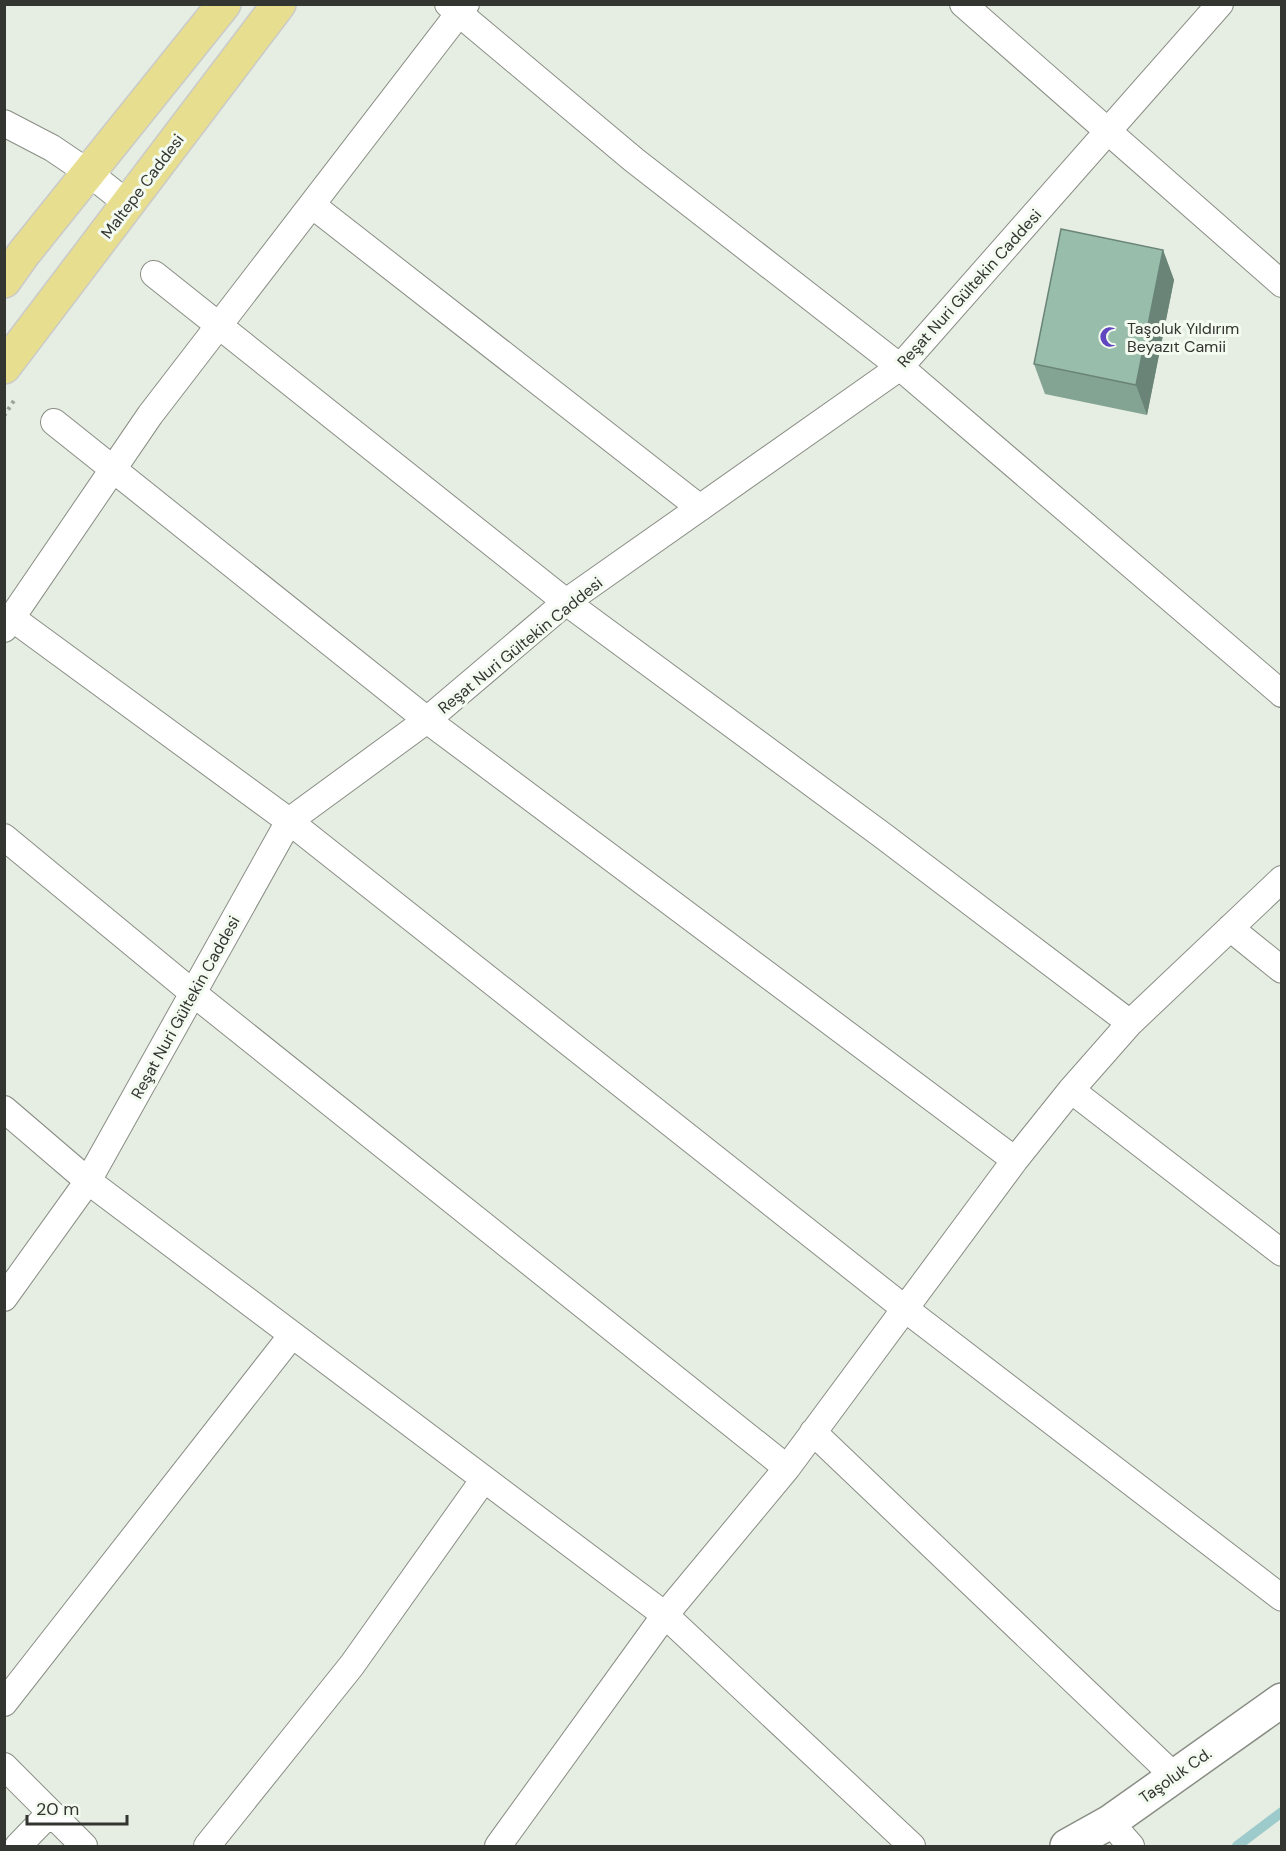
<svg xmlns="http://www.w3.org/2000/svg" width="1286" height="1851" viewBox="0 0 1286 1851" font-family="'DM Sans',sans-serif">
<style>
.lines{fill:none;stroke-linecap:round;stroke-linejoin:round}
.stream{stroke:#9dcaca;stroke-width:10}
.minor-casing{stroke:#898e85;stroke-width:28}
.tertiary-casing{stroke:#898e85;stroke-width:36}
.primary-casing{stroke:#cacac9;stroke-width:36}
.path{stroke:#9da29a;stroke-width:4;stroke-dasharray:3 4.5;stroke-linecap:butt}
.minor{stroke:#fff;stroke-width:26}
.tertiary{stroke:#fff;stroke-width:33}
.primary{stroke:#e8de8f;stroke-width:33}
.wall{fill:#83a393}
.shaded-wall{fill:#6a8478}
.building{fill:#98bdab;stroke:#6a8478;stroke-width:1.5}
.labels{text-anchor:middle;stroke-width:6;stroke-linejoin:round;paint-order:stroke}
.street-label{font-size:16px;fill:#333531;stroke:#f3faef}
.poi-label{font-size:16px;fill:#333531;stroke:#f3faef;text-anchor:start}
</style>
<rect width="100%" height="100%" fill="#e6ede2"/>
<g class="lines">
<!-- stream -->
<path class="stream" d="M 1237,1846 L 1282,1812"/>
<!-- minor casing -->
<g class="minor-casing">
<path id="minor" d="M 448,4 L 634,160 L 900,367 L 1282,694
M 963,4 L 1282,284
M 4,123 L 52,148 L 89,173 L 128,204
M 312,205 L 700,508
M 154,274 L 566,602 L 882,835 L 1130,1023
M 54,422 L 427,720 L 1015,1160
M 12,618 L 289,821 L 904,1308 L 1282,1598
M 4,629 L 150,415 L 466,4
M 4,837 L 193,993 L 787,1468
M 1230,928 L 1282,970
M 1071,1090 L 1282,1253
M 4,1109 L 88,1181 L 665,1615 L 912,1846
M 4,1298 L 88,1181 L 289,821 L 427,720 L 566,602 L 900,367 L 1220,4
M 813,1432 L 1174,1776
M 4,1703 L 292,1335
M 4,1766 L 84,1846
M 1110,1822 L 1131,1846
M 18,1846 L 50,1813
M 207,1846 L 352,1665 L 484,1479
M 498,1846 L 665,1615 L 787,1468 L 1015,1160 L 1071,1090 L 1130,1023 L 1282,879"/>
</g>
<!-- tertiary casing -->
<g class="tertiary-casing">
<path id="tertiary" d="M 1067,1846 L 1110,1822 L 1282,1700"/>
</g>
<!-- primary casing -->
<g class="primary-casing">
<path id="primary" d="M 4,281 L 24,253 L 224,4
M 4,367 L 279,4"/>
</g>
<!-- path -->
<path class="path" d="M 4,416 L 15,399"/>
<!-- minor -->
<use href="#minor" class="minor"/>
<!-- tertiary -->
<use href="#tertiary" class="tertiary"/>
<!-- primary -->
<use href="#primary" class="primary"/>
</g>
<!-- wall -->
<path class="wall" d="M 1163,250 L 1174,280 L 1147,415 L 1045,394 L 1034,364 Z"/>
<!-- shaded-wall -->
<path class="shaded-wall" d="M 1163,250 L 1174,280 L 1147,415 L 1136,385 Z"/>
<!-- building -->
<path class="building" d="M 1061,229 L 1163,250 L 1136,385 L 1034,364 Z"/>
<!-- icons -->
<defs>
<g id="mosque-bare" transform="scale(1.62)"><path d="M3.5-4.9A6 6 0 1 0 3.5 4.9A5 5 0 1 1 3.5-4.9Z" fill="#6046bf" stroke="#f3faef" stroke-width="2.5" paint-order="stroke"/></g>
</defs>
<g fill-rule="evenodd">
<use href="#mosque-bare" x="1110" y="337"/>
</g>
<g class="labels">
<!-- street labels -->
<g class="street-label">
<text transform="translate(142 186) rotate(-53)" y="6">Maltepe Caddesi</text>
<text transform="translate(969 288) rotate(-48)" y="6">Reşat Nuri Gültekin Caddesi</text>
<text transform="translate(520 645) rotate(-39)" y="6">Reşat Nuri Gültekin Caddesi</text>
<text transform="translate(185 1007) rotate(-61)" y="6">Reşat Nuri Gültekin Caddesi</text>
<text transform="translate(1175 1775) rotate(-35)" y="6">Taşoluk Cd.</text>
</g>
<!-- poi labels -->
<g class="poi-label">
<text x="1127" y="334">Taşoluk Yıldırım<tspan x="1127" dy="18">Beyazıt Camii</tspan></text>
</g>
</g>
<!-- border -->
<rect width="1286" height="1851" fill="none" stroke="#333531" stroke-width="12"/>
<!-- scale -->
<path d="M27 1815v9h100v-9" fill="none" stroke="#333531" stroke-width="3"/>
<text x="36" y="1815" font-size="18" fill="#333531" stroke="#f3faef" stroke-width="4.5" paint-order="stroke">20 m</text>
</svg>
